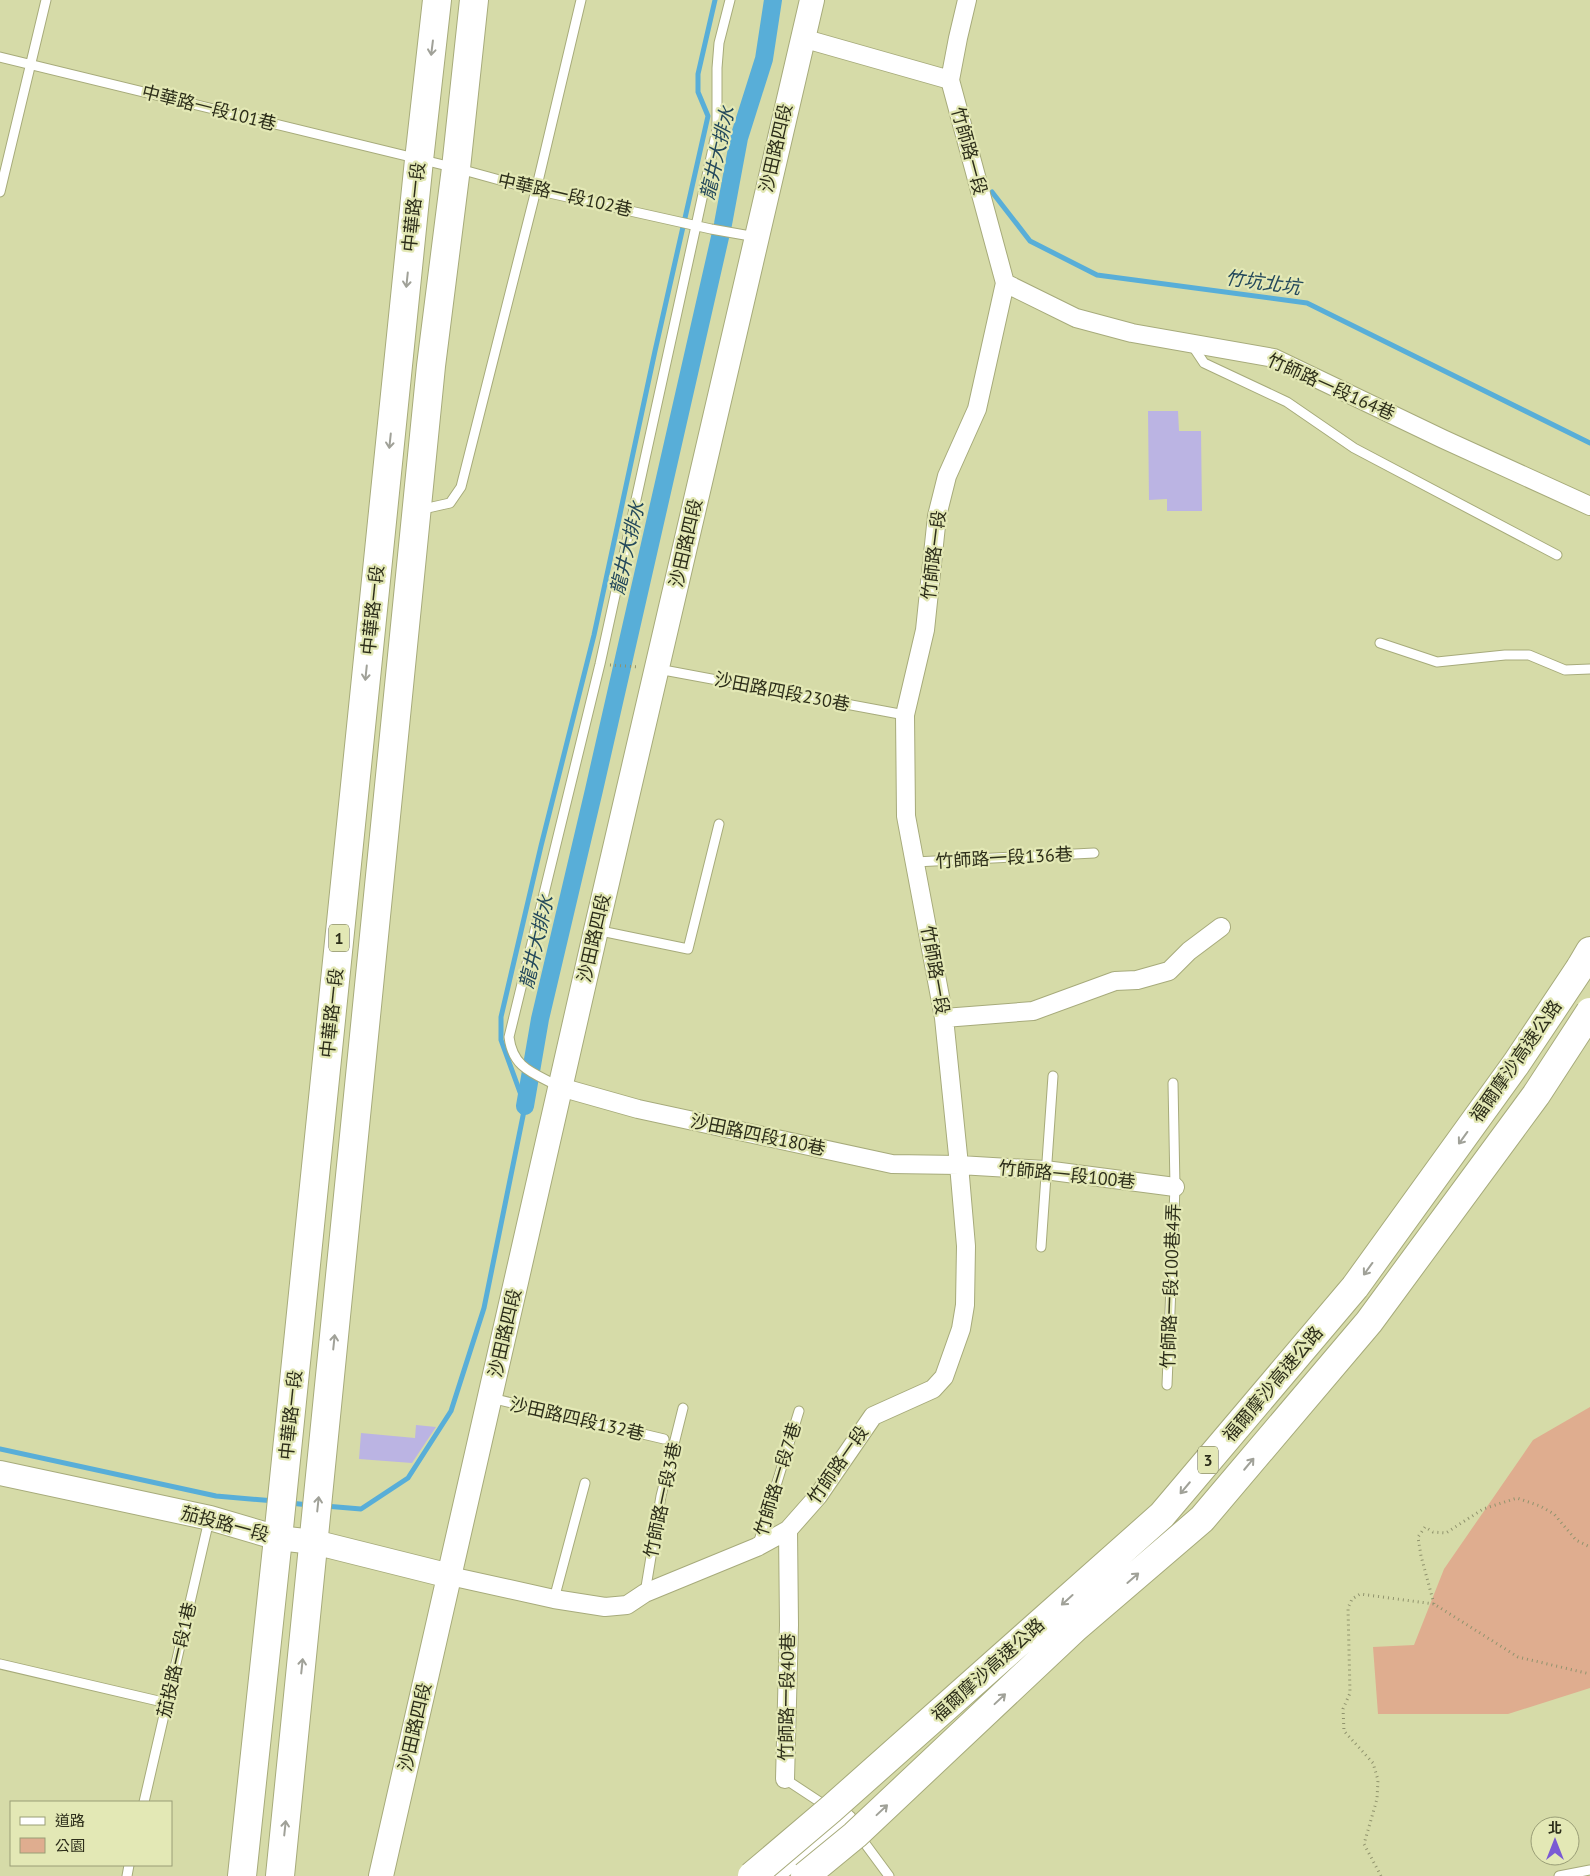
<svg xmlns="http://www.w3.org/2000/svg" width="1590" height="1876" viewBox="0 0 1590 1876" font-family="'PT Sans','Noto Sans TC',sans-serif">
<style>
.green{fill:#dfad8f}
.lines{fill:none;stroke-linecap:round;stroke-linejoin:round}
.stream{stroke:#58aed8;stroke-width:5}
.canal{stroke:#58aed8;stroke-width:18}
.building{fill:#bbb4e3}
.lane-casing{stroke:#a7ab7b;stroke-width:11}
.street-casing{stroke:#a7ab7b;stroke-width:20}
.secondary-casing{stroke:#a7ab7b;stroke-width:26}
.primary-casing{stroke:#a7ab7b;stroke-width:30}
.highway-casing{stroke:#a7ab7b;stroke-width:30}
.path{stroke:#90936d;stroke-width:3;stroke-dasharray:1 4;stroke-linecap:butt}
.lane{stroke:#fff;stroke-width:9}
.street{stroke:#fff;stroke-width:18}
.secondary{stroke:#fff;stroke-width:24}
.primary{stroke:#fff;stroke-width:28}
.highway{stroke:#fff;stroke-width:28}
.highway-bridge-casing{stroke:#a7ab7b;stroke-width:30;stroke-linecap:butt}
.highway-bridge{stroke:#fff;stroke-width:28}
.oneway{stroke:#a0a198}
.labels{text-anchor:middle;stroke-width:4.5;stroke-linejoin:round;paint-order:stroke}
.shield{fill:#e3e8b5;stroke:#646648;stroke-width:1}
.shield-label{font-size:16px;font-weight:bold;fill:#2d2e1a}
.street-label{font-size:18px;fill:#2d2e1a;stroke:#e3e8b5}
.water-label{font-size:19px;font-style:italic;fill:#23485b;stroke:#e3e8b5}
</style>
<rect width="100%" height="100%" fill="#d6dba8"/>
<!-- green -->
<path class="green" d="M 1590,1407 L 1590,1688 L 1508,1714 L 1378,1714 L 1373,1647 L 1414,1645 L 1444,1569 L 1533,1440 Z"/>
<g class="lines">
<!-- stream -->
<path class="stream" d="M 992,192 L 1030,241 L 1097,275 L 1307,303 L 1590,443
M 0,1449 L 216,1496 L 275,1501
M 290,1503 L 309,1505
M 325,1506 L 361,1509 L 408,1478 L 451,1411 L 484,1308 L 525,1106 L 501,1040 L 501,1017 L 541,846 L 594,635 L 655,351 L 708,116 L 698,92 L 698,74 L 715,0"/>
<!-- canal -->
<path class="canal" d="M 525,1106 L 540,1019 L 594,790 L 723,224 L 739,138 L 764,59 L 773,0"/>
</g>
<!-- building -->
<path class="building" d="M 1148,411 L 1178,411 L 1179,431 L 1201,431 L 1202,511 L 1167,511 L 1167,499 L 1149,500 Z
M 416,1425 L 436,1427 L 412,1463 L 359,1459 L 361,1433 L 415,1438 Z"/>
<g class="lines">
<!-- lane casing -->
<g class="lane-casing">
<path id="lane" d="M 0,57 L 456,168 L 536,190 L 711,229 L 756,237
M 0,192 L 46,0
M 1192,345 L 1204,363 L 1287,402 L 1354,448 L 1557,555
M 419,510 L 450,503 L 461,487 L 536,190 L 581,0
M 1380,643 L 1437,662 L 1505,655 L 1529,655 L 1565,670 L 1590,669
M 658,669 L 905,715
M 915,862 L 1094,853
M 596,930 L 688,949 L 719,824
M 560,1087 C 534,1073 513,1069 509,1037 L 600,664 L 717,130 L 717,68 L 719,43 L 730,0
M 1041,1247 L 1053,1076
M 1167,1385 L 1175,1187 L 1173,1083
M 491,1398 L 664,1439
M 758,1544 L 799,1411
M 645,1593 L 661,1496 L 683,1408
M 554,1599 L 585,1483
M 0,1664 L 167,1703
M 785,1779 L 829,1808
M 144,1802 L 209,1520
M 858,1834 L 889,1876
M 127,1876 L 129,1865
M 1559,1876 L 1590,1870"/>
</g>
<!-- street casing -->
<g class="street-casing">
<path id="street" d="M 802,38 L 950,80
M 1005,283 L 1076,318 L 1132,333 L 1274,358 L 1443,439 L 1590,506
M 944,1018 L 1033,1011 L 1115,981 L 1137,980 L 1169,971 L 1189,951 L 1221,927
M 560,1087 L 638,1109 L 892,1164 L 959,1165 L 1045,1170 L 1175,1187
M 450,1576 L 554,1599 L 605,1607 L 627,1605 L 645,1593 L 757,1547 L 788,1530 L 818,1496 L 873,1416 L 933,1389 L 944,1377 L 961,1329 L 965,1305 L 966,1246 L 959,1165 L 944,1018 L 906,816 L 905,715 L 925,630 L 937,516 L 947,476 L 977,409 L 1005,283 L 950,80 L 958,38 L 967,0
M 785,1779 L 789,1625 L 788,1530
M 774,1876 L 847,1819"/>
</g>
<!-- secondary casing -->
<g class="secondary-casing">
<path id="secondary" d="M 0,1473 L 210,1518 L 278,1538 L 314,1542 L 450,1576
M 381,1876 L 596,930 L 812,0"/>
</g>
<!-- primary casing -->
<g class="primary-casing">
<path id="primary" d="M 242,1876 L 278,1538 L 419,160 L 437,0
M 280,1876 L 431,366 L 456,168 L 474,0"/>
</g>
<!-- highway casing -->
<g class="highway-casing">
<path id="highway" d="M 1580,968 L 1590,951"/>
</g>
<!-- path -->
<path class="path" d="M 610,665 L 639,667
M 1434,1604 L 1421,1556 L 1418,1537 L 1425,1527 L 1433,1532 L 1446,1533 L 1483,1509 L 1517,1498 L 1540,1506 L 1554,1514 L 1576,1540 L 1590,1547
M 1381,1876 L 1364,1844 L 1377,1799 L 1378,1780 L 1373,1763 L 1344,1731 L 1343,1709 L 1350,1693 L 1348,1608 L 1352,1599 L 1360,1594 L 1434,1604 L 1518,1657 L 1590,1674"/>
<!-- lane -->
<use href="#lane" class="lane"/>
<!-- street -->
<use href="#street" class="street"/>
<!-- secondary -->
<use href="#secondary" class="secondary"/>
<!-- primary -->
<use href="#primary" class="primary"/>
<!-- highway -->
<use href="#highway" class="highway"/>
<!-- highway-bridge casing -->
<g class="highway-bridge-casing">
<path id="highway-bridge" d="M 752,1876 L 831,1809 L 1162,1515 L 1355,1287 L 1516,1064 L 1580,968
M 805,1876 L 855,1835 L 1076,1627 L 1202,1519 L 1369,1322 L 1536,1095 L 1590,1012"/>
</g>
<!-- highway-bridge -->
<use href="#highway-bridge" class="highway-bridge"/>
</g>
<!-- one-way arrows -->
<defs><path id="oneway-shaft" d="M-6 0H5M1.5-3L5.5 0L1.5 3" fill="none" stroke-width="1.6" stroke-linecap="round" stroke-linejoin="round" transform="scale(1.25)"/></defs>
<g class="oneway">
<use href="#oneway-shaft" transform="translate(432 48) rotate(97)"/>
<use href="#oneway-shaft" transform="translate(407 280) rotate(96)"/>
<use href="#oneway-shaft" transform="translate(390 441) rotate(96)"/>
<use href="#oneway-shaft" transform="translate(366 673) rotate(96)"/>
<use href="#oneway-shaft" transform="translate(1463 1138) rotate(126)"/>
<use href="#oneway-shaft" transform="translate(1368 1269) rotate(126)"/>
<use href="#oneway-shaft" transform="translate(334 1342) rotate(-84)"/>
<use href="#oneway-shaft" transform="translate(1249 1464) rotate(-50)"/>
<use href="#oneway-shaft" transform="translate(1185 1488) rotate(130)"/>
<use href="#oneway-shaft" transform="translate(318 1504) rotate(-84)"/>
<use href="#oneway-shaft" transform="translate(1133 1578) rotate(-41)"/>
<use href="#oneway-shaft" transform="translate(1067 1600) rotate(138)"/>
<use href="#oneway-shaft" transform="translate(302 1666) rotate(-84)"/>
<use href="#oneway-shaft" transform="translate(1000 1699) rotate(-43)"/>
<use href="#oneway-shaft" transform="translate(882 1810) rotate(-43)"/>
<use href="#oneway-shaft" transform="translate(285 1828) rotate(-84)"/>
</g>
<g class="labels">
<!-- shield labels -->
<g class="shield">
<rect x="329" y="924.5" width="20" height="27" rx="4"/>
<rect x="1198" y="1446.5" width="20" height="27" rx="4"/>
</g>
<g class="shield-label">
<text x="339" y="944">1</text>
<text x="1208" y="1466">3</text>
</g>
<!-- street labels -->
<g class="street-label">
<text transform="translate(209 108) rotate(14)" y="6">中華路一段101巷</text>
<text transform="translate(776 148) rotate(-77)" y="6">沙田路四段</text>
<text transform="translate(969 151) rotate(75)" y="6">竹師路一段</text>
<text transform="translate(565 195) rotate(13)" y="6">中華路一段102巷</text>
<text transform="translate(414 207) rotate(-84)" y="6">中華路一段</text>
<text transform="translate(1331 387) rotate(24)" y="6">竹師路一段164巷</text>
<text transform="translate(686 543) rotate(-77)" y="6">沙田路四段</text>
<text transform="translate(934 555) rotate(-83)" y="6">竹師路一段</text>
<text transform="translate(373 610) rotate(-84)" y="6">中華路一段</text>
<text transform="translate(782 692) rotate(11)" y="6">沙田路四段230巷</text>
<text transform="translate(1004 858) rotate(-3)" y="6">竹師路一段136巷</text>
<text transform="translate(594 938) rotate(-77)" y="6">沙田路四段</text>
<text transform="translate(935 970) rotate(80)" y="6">竹師路一段</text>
<text transform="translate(332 1013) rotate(-84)" y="6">中華路一段</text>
<text transform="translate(1516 1061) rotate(-55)" y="6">福爾摩沙高速公路</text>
<text transform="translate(758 1135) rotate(12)" y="6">沙田路四段180巷</text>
<text transform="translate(1067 1175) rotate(6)" y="6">竹師路一段100巷</text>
<text transform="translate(1171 1286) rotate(-88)" y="6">竹師路一段100巷4弄</text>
<text transform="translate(505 1333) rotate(-77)" y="6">沙田路四段</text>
<text transform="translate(1273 1384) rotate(-50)" y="6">福爾摩沙高速公路</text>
<text transform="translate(291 1415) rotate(-84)" y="6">中華路一段</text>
<text transform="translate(577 1419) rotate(13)" y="6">沙田路四段132巷</text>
<text transform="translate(838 1465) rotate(-55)" y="6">竹師路一段</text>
<text transform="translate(778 1479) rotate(-73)" y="6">竹師路一段7巷</text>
<text transform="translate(663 1500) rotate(-78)" y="6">竹師路一段3巷</text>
<text transform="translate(225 1524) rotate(15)" y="6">茄投路一段</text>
<text transform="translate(177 1660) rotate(-77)" y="6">茄投路一段1巷</text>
<text transform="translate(988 1670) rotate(-42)" y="6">福爾摩沙高速公路</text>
<text transform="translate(787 1697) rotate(-89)" y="6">竹師路一段40巷</text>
<text transform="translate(415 1727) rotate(-77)" y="6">沙田路四段</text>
</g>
<!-- water labels -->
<g class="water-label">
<text transform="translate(717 153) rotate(-77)" y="7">龍井大排水</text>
<text transform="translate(1263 282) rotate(8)" y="7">竹坑北坑</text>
<text transform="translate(627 548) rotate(-77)" y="7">龍井大排水</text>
<text transform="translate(536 942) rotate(-77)" y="7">龍井大排水</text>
</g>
</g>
<!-- legend -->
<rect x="10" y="1801" width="162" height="65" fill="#e3e8b5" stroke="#9a9e77"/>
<rect x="20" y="1817" width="25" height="8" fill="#ffffff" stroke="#9a9e77"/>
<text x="55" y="1826" font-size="15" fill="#2d2e1a">道路</text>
<rect x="20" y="1838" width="25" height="15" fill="#dfad8f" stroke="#9a9e77"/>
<text x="55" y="1851" font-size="15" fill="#2d2e1a">公園</text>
<!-- north arrow -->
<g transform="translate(1555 1841)"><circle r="24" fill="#e3e8b5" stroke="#9a9e77"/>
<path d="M0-4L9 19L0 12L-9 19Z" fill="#7a5ad4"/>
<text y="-8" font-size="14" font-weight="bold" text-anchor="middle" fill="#2d2e1a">北</text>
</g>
</svg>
